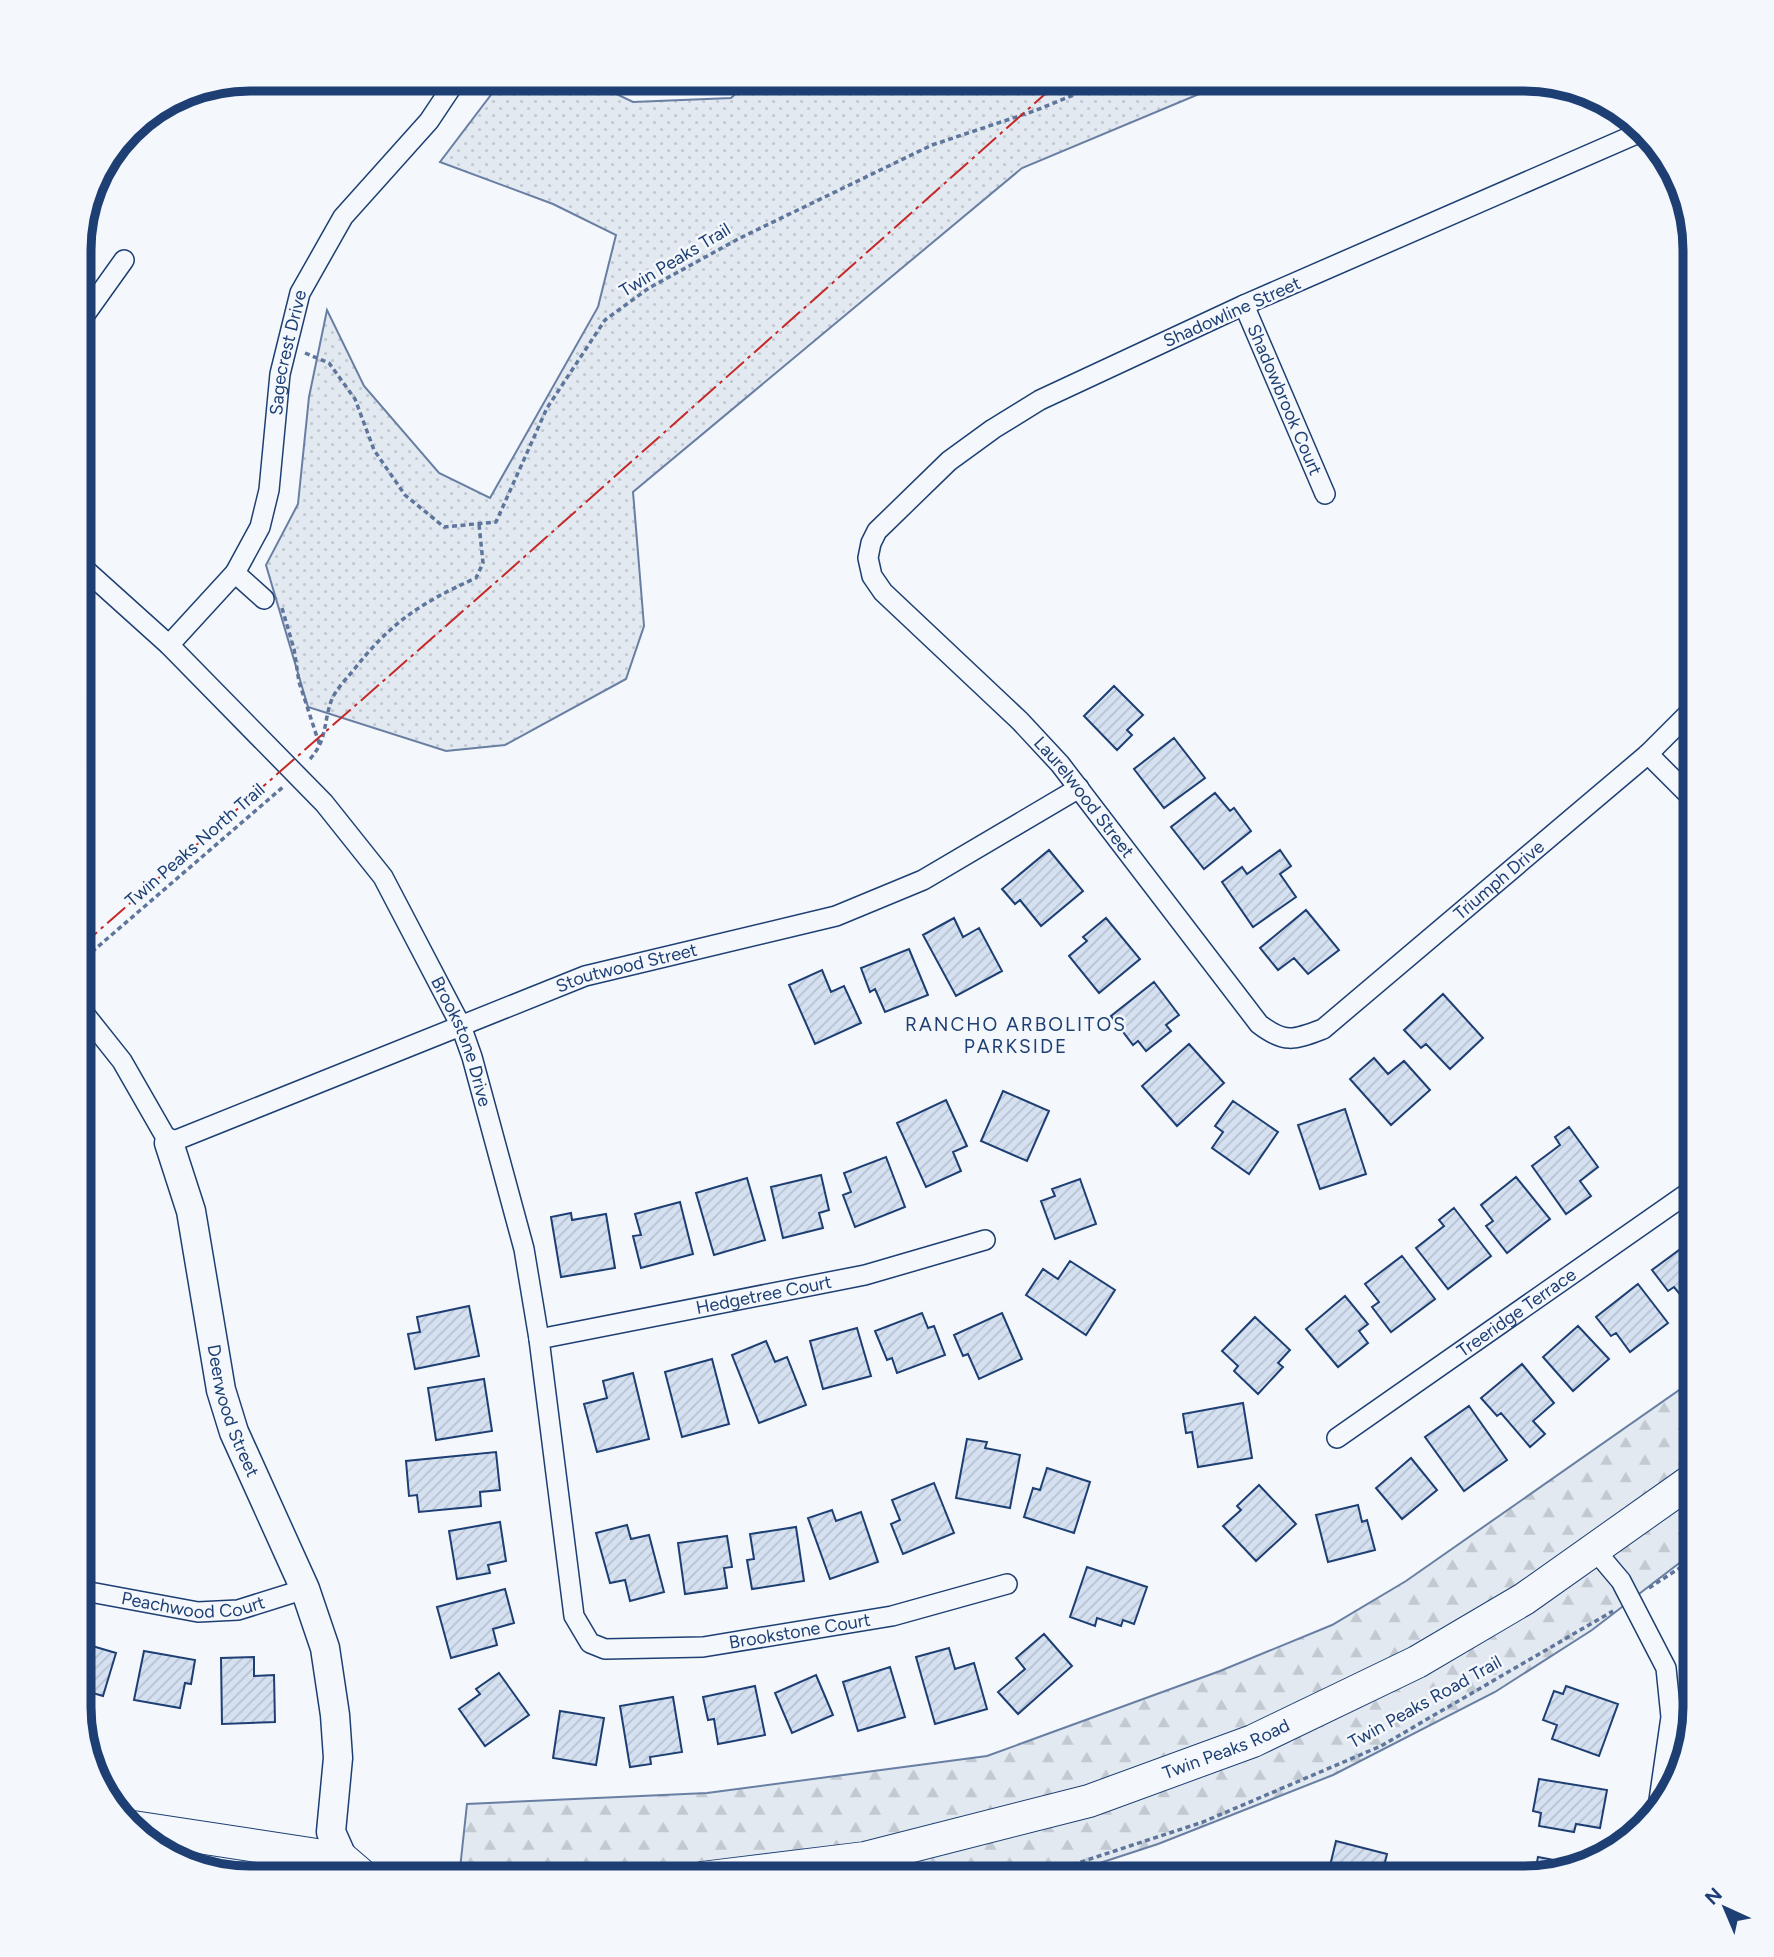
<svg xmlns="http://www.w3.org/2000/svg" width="1774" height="1957" viewBox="0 0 1774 1957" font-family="Figtree,sans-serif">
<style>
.grass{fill:url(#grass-dots);stroke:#687fa3;stroke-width:2}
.forest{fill:url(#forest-firs);stroke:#687fa3;stroke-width:2}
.building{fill:url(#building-hatch);stroke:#1d3f73;stroke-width:2}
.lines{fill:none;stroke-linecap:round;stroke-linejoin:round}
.street-casing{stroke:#1d3f73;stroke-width:22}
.secondary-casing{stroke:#1d3f73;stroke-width:31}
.primary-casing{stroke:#1d3f73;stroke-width:34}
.path{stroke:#5e769c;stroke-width:3.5;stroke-dasharray:5 3.5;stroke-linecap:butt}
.street{stroke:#f4f7fb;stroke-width:19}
.secondary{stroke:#f4f7fb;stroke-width:28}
.primary{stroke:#f4f7fb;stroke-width:32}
.power{stroke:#c62828;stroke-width:2;stroke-dasharray:24 5 3.5 5;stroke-linecap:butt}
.labels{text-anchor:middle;stroke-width:5;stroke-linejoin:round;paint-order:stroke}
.street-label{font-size:18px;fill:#1d3f73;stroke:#f4f7fb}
.neighbourhood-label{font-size:19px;letter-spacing:2px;fill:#1d3f73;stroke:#f4f7fb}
.rim{fill:none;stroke:#1d3f73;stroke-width:9}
</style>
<defs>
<pattern id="grass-dots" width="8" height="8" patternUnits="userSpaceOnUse" patternTransform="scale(1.75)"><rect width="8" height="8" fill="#e3e9f0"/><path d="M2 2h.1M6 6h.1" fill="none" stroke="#c2c9d1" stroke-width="1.8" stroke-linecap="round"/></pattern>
<pattern id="forest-firs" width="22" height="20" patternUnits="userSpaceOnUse" patternTransform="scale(1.75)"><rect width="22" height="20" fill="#e3e9f0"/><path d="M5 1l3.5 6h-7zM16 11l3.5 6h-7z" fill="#c2c9d1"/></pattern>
<pattern id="building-hatch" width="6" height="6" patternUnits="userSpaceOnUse" patternTransform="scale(1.75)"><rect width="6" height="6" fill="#d5e0f0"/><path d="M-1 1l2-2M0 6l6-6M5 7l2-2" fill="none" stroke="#b6c1d1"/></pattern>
</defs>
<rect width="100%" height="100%" fill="#f4f7fb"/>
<!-- grass -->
<path class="grass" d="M 503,79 L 585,79 L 633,102 L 731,98 L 752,79 L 1235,79 L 1022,168 L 633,492 L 644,626 L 626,679 L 505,745 L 446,751 L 308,707 L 266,565 L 298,504 L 309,397 L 327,310 L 364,386 L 439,473 L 490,498 L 598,307 L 616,235 L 553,204 L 440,162 Z
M 225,84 L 214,99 L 196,90 Z"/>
<!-- forest -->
<path class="forest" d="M 1695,1379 L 1695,1551 L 1592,1630 L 1495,1692 L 1333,1775 L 1158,1844 L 1054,1878 L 459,1878 L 467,1804 L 707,1793 L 987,1756 L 1220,1671 L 1332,1625 L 1406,1581 Z"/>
<!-- building -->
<path class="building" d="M 1114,686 L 1143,715 L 1127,730 L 1132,735 L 1117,750 L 1084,716 Z
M 1174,738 L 1205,778 L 1164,808 L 1134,769 Z
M 1215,793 L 1230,811 L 1234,808 L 1251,831 L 1204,869 L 1171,827 Z
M 1049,850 L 1083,891 L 1041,926 L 1020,900 L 1015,904 L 1002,889 Z
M 1280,850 L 1291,866 L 1280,874 L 1296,897 L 1253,927 L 1222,882 L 1242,867 L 1247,874 Z
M 1306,910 L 1339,950 L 1308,974 L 1294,958 L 1278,970 L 1260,948 Z
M 954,918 L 963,937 L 979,928 L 1002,971 L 956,996 L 923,935 Z
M 1106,918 L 1140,959 L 1099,993 L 1069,956 L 1087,941 L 1083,937 Z
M 909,949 L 928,995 L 885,1012 L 875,989 L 870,992 L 861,968 Z
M 822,970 L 831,992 L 844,986 L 861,1023 L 815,1044 L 789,985 Z
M 1154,982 L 1179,1015 L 1166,1025 L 1171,1031 L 1146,1051 L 1138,1041 L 1133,1045 L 1111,1016 Z
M 1443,994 L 1483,1038 L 1450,1069 L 1426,1044 L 1421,1048 L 1404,1030 Z
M 1189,1044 L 1224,1083 L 1177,1126 L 1142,1086 Z
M 1374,1058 L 1388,1074 L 1404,1061 L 1430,1090 L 1391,1125 L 1350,1079 Z
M 1003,1091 L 1049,1111 L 1027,1161 L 981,1141 Z
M 946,1100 L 967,1146 L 953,1152 L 961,1171 L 926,1187 L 897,1123 Z
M 1233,1101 L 1278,1132 L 1249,1174 L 1212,1148 L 1223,1132 L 1215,1126 Z
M 1345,1109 L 1366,1174 L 1320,1189 L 1298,1125 Z
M 1569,1127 L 1598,1167 L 1580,1181 L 1591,1196 L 1566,1214 L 1532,1166 L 1560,1145 L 1555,1137 Z
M 886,1157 L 905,1207 L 855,1227 L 843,1195 L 851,1192 L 844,1173 Z
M 821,1175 L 829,1210 L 819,1213 L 823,1228 L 783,1238 L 771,1187 Z
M 1516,1177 L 1550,1219 L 1507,1253 L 1486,1226 L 1493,1221 L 1481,1205 Z
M 747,1178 L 765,1240 L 714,1255 L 696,1193 Z
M 1080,1179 L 1096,1224 L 1055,1239 L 1041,1201 L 1055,1196 L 1052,1189 Z
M 680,1202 L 693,1254 L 641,1268 L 633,1236 L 641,1235 L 635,1214 Z
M 1454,1208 L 1491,1256 L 1448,1289 L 1416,1248 L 1444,1226 L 1439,1220 Z
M 571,1213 L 572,1220 L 606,1214 L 615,1268 L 561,1277 L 551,1217 Z
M 1690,1242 L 1695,1249 L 1695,1289 L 1683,1298 L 1674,1287 L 1668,1291 L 1652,1270 Z
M 1402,1256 L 1435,1299 L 1391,1332 L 1372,1307 L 1379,1302 L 1365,1284 Z
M 1070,1261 L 1115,1290 L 1086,1335 L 1026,1295 L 1043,1269 L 1058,1279 Z
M 1638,1284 L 1668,1323 L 1630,1352 L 1616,1333 L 1611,1336 L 1596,1317 Z
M 1345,1296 L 1368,1324 L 1359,1331 L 1368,1343 L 1338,1367 L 1306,1329 Z
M 469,1306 L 479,1356 L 415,1369 L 408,1334 L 420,1332 L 417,1317 Z
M 922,1313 L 928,1328 L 934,1326 L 945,1355 L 897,1373 L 892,1358 L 887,1360 L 875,1331 Z
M 1002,1313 L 1022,1359 L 979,1379 L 968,1354 L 963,1356 L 954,1335 Z
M 1255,1317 L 1290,1350 L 1278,1363 L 1283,1367 L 1258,1394 L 1234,1371 L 1238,1366 L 1222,1351 Z
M 1578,1326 L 1609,1359 L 1573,1391 L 1543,1357 Z
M 857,1328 L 871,1376 L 823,1389 L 810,1341 Z
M 766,1341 L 775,1362 L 787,1357 L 806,1405 L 759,1423 L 732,1355 Z
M 712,1359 L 729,1424 L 682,1437 L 665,1372 Z
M 1522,1364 L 1554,1403 L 1533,1421 L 1545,1434 L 1530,1447 L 1501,1413 L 1497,1416 L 1481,1398 Z
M 633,1373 L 649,1439 L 597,1452 L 584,1404 L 607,1398 L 603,1381 Z
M 484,1379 L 492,1431 L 436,1440 L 428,1388 Z
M 1243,1403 L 1252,1458 L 1198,1467 L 1192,1432 L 1186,1433 L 1183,1414 Z
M 1469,1406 L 1507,1460 L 1464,1491 L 1425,1437 Z
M 967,1439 L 987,1442 L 985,1448 L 1020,1455 L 1010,1508 L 956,1498 Z
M 496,1452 L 500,1490 L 480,1492 L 481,1506 L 419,1512 L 417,1495 L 409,1496 L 406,1461 Z
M 1411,1458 L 1437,1490 L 1402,1519 L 1376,1488 Z
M 1047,1468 L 1090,1482 L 1074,1533 L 1024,1517 L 1033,1488 L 1040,1490 Z
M 934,1483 L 954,1533 L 903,1554 L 891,1524 L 900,1520 L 892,1500 Z
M 1259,1485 L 1296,1524 L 1256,1561 L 1223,1526 L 1241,1510 L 1237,1506 Z
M 1358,1505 L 1362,1522 L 1367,1520 L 1375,1550 L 1328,1562 L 1316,1515 Z
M 832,1510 L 836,1521 L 861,1512 L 878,1562 L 830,1579 L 808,1518 Z
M 500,1522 L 506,1561 L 488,1565 L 490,1573 L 457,1579 L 449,1531 Z
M 627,1525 L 631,1539 L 649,1535 L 664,1592 L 630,1601 L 625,1580 L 610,1583 L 596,1533 Z
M 796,1527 L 804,1581 L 752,1589 L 747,1560 L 754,1559 L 750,1534 Z
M 727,1536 L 732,1567 L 724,1568 L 727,1588 L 685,1594 L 678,1543 Z
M 1087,1567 L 1147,1587 L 1134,1624 L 1123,1620 L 1121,1626 L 1097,1618 L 1095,1626 L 1070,1617 Z
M 505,1589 L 514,1623 L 493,1629 L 497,1645 L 451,1658 L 437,1607 Z
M 1044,1634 L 1072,1666 L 1018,1714 L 998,1692 L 1025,1669 L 1016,1658 Z
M 82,1643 L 116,1653 L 103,1696 L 79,1689 L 79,1655 Z
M 949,1648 L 955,1669 L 974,1663 L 987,1709 L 935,1724 L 916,1657 Z
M 144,1651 L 195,1660 L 191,1684 L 185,1683 L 180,1708 L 134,1700 Z
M 254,1657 L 254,1676 L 274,1675 L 275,1722 L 222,1724 L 221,1658 Z
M 890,1667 L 905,1717 L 858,1731 L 843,1682 Z
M 499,1673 L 529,1715 L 485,1746 L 459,1709 L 480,1694 L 476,1689 Z
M 816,1675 L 833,1715 L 792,1733 L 775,1693 Z
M 755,1686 L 765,1735 L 718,1744 L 714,1719 L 708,1720 L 703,1697 Z
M 1566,1686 L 1618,1704 L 1599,1756 L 1552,1739 L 1557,1725 L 1543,1720 L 1554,1691 L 1563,1694 Z
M 673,1697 L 682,1752 L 650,1757 L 651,1764 L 630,1767 L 620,1706 Z
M 560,1711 L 604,1718 L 596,1765 L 553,1758 Z
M 1539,1779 L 1607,1790 L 1600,1828 L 1576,1824 L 1574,1832 L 1539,1826 L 1541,1813 L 1533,1811 Z
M 1336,1841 L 1387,1854 L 1381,1878 L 1327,1878 Z
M 1538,1857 L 1585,1866 L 1579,1869 L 1534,1877 Z"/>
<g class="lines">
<!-- street casing -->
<g class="street-casing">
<g id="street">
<path id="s1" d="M 1646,134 L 1634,135 L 1244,305 L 1040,400 L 993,429 L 949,461 L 877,531 L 871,543 L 868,558 L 872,576 L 883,592 L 1020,721 L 1060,764 L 1259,1024 C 1285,1044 1294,1040 1323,1029 L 1648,754 L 1695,707"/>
<path id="s2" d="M 1244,305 L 1325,494"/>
<path d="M 79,323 L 124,260"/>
<path id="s3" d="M 79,564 L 169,645 L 324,803 L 383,877 L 461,1026 L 472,1057 L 524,1249 L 539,1339 L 574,1616 L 590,1643 L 605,1649 L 703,1647 L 892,1616 L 1007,1584"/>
<path d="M 235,573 L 264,599"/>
<path id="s4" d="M 169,645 L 235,573 L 260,527 L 269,490 L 280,374 L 300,293 L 343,217 L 429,121 L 457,79"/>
<path d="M 1648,754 L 1695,801"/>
<path id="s5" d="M 79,1007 L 122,1061 L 169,1143 L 585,976 L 836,916 L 923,880 L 1079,788"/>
<path id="s6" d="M 539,1339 L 865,1275 L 985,1240"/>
<path id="s7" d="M 1337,1438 L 1695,1188"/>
<path d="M 1594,1549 L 1621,1581 L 1666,1668 L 1671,1717 L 1658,1807"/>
<path id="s8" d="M 79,1590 L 198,1612 L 238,1610 L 305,1589"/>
</g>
</g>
<!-- secondary casing -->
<g class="secondary-casing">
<g id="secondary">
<path id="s9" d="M 169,1143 L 191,1211 L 221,1390 L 234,1432 L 305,1589 L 325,1648 L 335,1715 L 338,1758 L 331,1832 L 343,1859"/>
</g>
</g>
<!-- primary casing -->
<g class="primary-casing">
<g id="primary">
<path d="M 133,1827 L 343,1859 L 365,1878"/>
<path id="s10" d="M 702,1878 L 865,1858 L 1089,1801 L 1253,1741 L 1417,1662 L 1524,1599 L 1695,1478"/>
</g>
</g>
<!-- path -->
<path class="path" d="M 305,353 L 329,363 L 355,399 L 374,450 L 405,495 L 444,527 L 496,522 L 547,408 L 605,320 L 649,288 L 740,238 L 932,145 L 1034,111 L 1076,94 L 1091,79
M 282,608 L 294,649 L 299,682 L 320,746
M 310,759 C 328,739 323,722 332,699 C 336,690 345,680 352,672 C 390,623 420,603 476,578 L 483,563 L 479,524
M 79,963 L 283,787
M 1649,1588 L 1695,1558
M 1032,1878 L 1203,1822 L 1381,1746 L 1613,1611"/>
<!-- street -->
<use href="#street" class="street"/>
<!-- secondary -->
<use href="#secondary" class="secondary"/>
<!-- primary -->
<use href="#primary" class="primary"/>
<!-- power -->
<path class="power" d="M 79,948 L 496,582 L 1062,79"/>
</g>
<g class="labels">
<!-- street labels -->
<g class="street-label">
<text transform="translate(675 260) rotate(-31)" y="6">Twin Peaks Trail</text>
<text transform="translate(1232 312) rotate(-24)" y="6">Shadowline Street</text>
<text dy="6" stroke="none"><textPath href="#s4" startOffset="327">Sagecrest Drive</textPath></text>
<text dy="6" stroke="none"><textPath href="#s2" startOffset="103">Shadowbrook Court</textPath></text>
<text dy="6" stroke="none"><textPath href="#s1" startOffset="1227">Laurelwood Street</textPath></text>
<text transform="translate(195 845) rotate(-41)" y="6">Twin Peaks North Trail</text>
<text dy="6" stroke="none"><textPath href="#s1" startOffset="1813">Triumph Drive</textPath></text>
<text dy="6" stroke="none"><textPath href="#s5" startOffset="654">Stoutwood Street</textPath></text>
<text dy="6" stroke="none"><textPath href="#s3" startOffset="620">Brookstone Drive</textPath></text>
<text dy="6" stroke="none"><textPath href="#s6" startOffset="229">Hedgetree Court</textPath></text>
<text dy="6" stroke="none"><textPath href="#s7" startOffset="219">Treeridge Terrace</textPath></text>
<text dy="6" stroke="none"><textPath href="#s9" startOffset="276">Deerwood Street</textPath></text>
<text dy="6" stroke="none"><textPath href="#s8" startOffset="116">Peachwood Court</textPath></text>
<text dy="6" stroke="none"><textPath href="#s3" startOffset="1451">Brookstone Court</textPath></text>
<text transform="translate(1425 1702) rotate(-29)" y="6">Twin Peaks Road Trail</text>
<text dy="6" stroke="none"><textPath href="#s10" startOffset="542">Twin Peaks Road</textPath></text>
</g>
<!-- neighbourhood labels -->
<g class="neighbourhood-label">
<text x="1016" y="1031">RANCHO ARBOLITOS<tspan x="1016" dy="22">PARKSIDE</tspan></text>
</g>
</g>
<!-- crop -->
<path d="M0 0H1774V1957H0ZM250 91H1524A159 159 0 0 1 1683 250V1707A159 159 0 0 1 1524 1866H250A159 159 0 0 1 91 1707V250A159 159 0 0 1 250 91Z" fill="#f4f7fb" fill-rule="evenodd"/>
<path class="rim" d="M250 91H1524A159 159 0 0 1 1683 250V1707A159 159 0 0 1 1524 1866H250A159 159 0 0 1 91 1707V250A159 159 0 0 1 250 91Z"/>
<!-- north arrow -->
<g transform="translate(1725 1908) rotate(316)" stroke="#f4f7fb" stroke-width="5" paint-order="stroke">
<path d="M0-5L12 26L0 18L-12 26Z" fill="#1d3f73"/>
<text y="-10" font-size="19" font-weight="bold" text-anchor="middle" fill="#1d3f73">N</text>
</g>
</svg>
